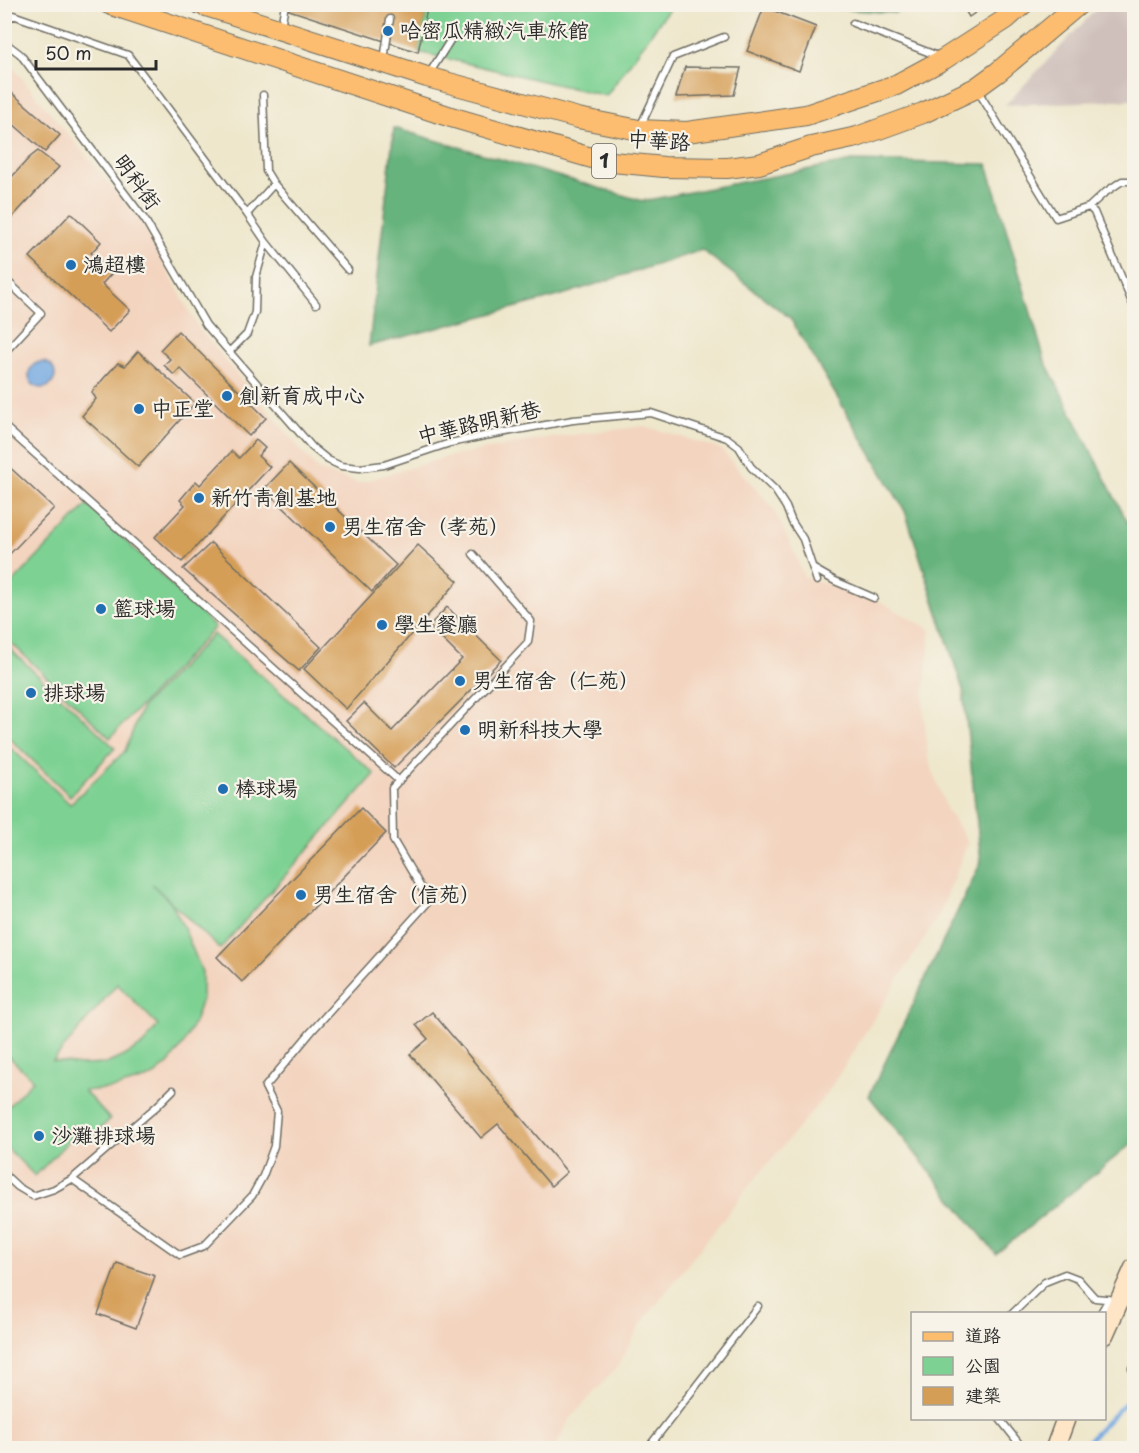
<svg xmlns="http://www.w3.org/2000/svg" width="1139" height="1453" viewBox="0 0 1139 1453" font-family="'Playpen Sans','LXGW WenKai TC',sans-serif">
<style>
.built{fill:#f3d4bf}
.industrial{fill:#cfc0bb}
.green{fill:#7dd193;stroke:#547e5f;stroke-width:1.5;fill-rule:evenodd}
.forest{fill:#66b37d;stroke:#486f54;stroke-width:1.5}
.water{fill:#73a9e1;stroke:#4f6a86;stroke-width:1.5}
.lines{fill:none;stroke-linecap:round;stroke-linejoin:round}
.stream{stroke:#73a9e1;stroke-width:4.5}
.building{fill:#d59e57}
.lane-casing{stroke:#6f6d63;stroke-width:9}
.secondary-casing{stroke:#6f6d63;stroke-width:21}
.primary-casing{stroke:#6f6d63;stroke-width:22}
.lane{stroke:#fff;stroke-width:6}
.secondary{stroke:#fee5c5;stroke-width:18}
.primary{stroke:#fcbd6f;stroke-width:20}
.poi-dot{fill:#1f6fb2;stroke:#f7f3e8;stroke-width:2}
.labels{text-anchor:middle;stroke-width:4.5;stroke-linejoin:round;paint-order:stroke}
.shield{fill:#f7f3e8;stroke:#686764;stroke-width:1.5}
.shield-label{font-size:20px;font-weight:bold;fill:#2b2b2b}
.poi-label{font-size:21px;fill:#2b2b2b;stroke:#f7f3e8;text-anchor:start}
.street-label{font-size:21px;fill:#2b2b2b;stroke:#f7f3e8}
</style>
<rect width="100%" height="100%" fill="#f7f3e8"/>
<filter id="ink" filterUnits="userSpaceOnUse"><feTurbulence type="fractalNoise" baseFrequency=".0167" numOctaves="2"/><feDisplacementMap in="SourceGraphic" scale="12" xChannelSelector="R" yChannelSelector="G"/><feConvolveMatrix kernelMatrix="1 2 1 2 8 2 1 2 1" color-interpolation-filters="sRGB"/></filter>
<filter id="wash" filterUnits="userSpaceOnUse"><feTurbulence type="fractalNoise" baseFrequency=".008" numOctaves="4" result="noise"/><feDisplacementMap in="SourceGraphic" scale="24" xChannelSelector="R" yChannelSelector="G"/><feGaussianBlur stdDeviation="1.35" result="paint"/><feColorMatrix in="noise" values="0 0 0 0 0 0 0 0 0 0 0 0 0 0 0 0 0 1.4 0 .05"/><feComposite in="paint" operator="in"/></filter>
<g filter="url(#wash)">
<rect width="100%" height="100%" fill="#eee7cc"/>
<!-- built -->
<path class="built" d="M 4,60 L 10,64 L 142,223 L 199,329 L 318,470 L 359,483 L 446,457 L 547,438 L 645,426 L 721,449 L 773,508 L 794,552 L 804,577 L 874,598 L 931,630 L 923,703 L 928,757 L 947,810 L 968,842 L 940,913 L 826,1095 L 750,1185 L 641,1324 L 617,1367 L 570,1419 L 555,1448 L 5,1448 Z"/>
<!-- industrial -->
<path class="industrial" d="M 1100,5 L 1134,5 L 1134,100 L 1005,105 Z"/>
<!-- green -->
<path class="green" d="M 428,5 L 672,5 L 606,96 L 418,52 Z
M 88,504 L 215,627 L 110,738 L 5,637 L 4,592 Z
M 213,634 L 375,774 L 220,949 L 152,884 L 172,904 L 184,928 L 202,972 L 202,999 L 195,1020 L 184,1043 L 169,1063 L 152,1077 L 115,1088 L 84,1091 L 110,1119 L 93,1137 L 82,1127 L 35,1176 L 5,1146 L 5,1110 L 33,1080 L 5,1053 L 5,745 L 13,750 L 70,804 L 125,751 L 142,707 ZM 117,984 L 158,1025 L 143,1045 L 126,1055 L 106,1064 L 80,1065 L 53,1061 Z
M 9,648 L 115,748 L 70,796 L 5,734 L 5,652 Z"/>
<!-- forest -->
<path class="forest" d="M 784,5 L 909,4 L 909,5 L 895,13 Z
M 394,128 L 643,201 L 852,161 L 987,164 L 1045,361 L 1134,535 L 1134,1142 L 996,1254 L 869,1096 L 981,862 L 963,690 L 905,511 L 790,318 L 702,250 L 559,296 L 369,346 Z"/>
<!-- water -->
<path class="water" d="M29 375a13 13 0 1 1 26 0a13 13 0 1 1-26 0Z"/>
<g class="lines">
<!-- stream -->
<path class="stream" d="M 1081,1448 L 1134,1394"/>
</g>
<g id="blocks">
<!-- building -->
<path class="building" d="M 290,4 L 428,4 L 418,52 L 289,10 Z
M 961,4 L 988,4 L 969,17 Z
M 764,7 L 816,27 L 799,71 L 747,51 Z
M 685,67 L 741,68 L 734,95 L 676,97 Z
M 4,86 L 60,135 L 45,152 L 4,116 Z
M 38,151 L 59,167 L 4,226 L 4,174 L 10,179 L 29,158 Z
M 71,213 L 101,242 L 91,253 L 112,273 L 102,284 L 130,310 L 109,332 L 30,257 Z
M 178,331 L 266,418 L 249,436 L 180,368 L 174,375 L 164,365 L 170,359 L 160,350 Z
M 138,351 L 195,403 L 138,467 L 82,416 L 96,399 L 92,392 L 104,378 L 118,363 L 125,366 Z
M 256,440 L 265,448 L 258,456 L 270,467 L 182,562 L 155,537 L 185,505 L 180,500 L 196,481 L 200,485 L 232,451 L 239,458 Z
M 4,462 L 54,508 L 4,560 Z
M 289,463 L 396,565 L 372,592 L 264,489 Z
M 211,543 L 321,647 L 299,671 L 183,569 Z
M 418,545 L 458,581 L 346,709 L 304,669 Z
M 447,607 L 501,660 L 394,768 L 346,721 L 364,703 L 392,731 L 462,659 L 429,626 Z
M 361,808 L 386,833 L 242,982 L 217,957 Z
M 432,1012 L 567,1172 L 551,1186 L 498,1124 L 481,1138 L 410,1054 L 428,1039 L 416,1025 Z
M 117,1263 L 155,1276 L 136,1328 L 98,1314 Z"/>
</g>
</g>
<g filter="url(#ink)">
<use href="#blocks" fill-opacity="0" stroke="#6f6d63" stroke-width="1.5"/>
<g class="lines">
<!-- lane casing -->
<g class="lane-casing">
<path id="lane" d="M 4,23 L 13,15 L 128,55 L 247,214 L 266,242 L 256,277 L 255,312 L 247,334 L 229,352
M 853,23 L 938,56
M 281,27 L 285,4
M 4,42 L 20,54 L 145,220 L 206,325 L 312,447 L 328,460 L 341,466 L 360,468 L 384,465 L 450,443 L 484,436 L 573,420 L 651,413 L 727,438 L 739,447 L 751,467 L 775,490 L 786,507 L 792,522 L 803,539 L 817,581
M 384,60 L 390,19
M 429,74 L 451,39
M 978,91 L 1056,218 L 1089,207 L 1103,194 L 1122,181 L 1134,181
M 263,95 L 266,171 L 274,184 L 348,270
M 640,127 L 673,57 L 724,37
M 1089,207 L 1094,212 L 1134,307
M 247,214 L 274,184
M 266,242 L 316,304
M 4,278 L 41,313 L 4,353
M 4,426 L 399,781
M 814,569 L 835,581 L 874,598
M 4,1174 L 18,1187 L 33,1196 L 54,1189 L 72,1179 L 157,1106 L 173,1090
M 72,1179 L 180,1255 L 204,1246 L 252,1196 L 263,1176 L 274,1146 L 277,1111 L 265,1087 L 311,1032 L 429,901 L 393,840 L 392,788 L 528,642 L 531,621 L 473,554
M 1012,1314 L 1045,1282 L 1065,1274 L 1078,1279 L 1095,1298 L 1116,1300
M 1100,1314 L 1109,1299
M 1132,1368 L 1134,1367
M 999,1418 L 1021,1446
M 648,1448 L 758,1306"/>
</g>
<!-- secondary casing -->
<g class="secondary-casing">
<path id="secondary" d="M 1104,1335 L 1134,1268
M 1055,1448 L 1066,1418"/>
</g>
<!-- primary casing -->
<g class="primary-casing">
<path id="primary" d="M 109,4 L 451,117 L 602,161 L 664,167 L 727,168 L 759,164 L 811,147 L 857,137 L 923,113 L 976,88 L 998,72 L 1079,4
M 200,4 L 427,77 L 578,118 L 639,130 L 687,132 L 806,115 L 896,85 L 944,59 L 1006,19 L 1023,4"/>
</g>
<!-- lane -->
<use href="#lane" class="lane"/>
<!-- secondary -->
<use href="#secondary" class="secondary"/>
<!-- primary -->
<use href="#primary" class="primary"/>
</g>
</g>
<!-- markers -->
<g class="poi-dot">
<circle cx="388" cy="31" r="6"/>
<circle cx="71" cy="265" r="6"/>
<circle cx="227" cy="396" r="6"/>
<circle cx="139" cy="409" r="6"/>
<circle cx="199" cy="498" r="6"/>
<circle cx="330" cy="527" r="6"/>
<circle cx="101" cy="609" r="6"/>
<circle cx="382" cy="625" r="6"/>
<circle cx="460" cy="681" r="6"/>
<circle cx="31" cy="693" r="6"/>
<circle cx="465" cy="730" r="6"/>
<circle cx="223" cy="789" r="6"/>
<circle cx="301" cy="895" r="6"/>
<circle cx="39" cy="1136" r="6"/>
</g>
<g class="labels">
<!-- shield labels -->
<rect class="shield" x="592" y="144" width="24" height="34" rx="4.5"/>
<g class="shield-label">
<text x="604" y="168">1</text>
</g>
<!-- poi labels -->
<g class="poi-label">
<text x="400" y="38">哈密瓜精緻汽車旅館</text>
<text x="83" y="272">鴻超樓</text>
<text x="239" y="403">創新育成中心</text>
<text x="151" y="416">中正堂</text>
<text x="211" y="505">新竹青創基地</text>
<text x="342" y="534">男生宿舍（孝苑）</text>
<text x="113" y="616">籃球場</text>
<text x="394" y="632">學生餐廳</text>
<text x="472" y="688">男生宿舍（仁苑）</text>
<text x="43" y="700">排球場</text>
<text x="477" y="737">明新科技大學</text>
<text x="235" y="796">棒球場</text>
<text x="313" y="902">男生宿舍（信苑）</text>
<text x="51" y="1143">沙灘排球場</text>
</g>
<!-- street labels -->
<g class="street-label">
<text transform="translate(659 141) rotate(4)" y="7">中華路</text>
<text transform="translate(137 182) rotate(54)" y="7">明科街</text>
<text transform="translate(479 423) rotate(-13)" y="7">中華路明新巷</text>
</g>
</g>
<!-- margin -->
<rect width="1139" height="1453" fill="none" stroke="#f7f3e8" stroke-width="24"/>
<!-- legend -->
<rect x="911" y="1312" width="195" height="108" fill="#f7f3e8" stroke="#a5a39c" stroke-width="1.5"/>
<rect x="923" y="1332" width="30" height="9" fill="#fcbd6f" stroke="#a5a39c" stroke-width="1.5"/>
<text x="965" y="1342" font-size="18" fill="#2b2b2b">道路</text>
<rect x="923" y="1357" width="30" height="18" fill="#7dd193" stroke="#a5a39c" stroke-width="1.5"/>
<text x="965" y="1372" font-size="18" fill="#2b2b2b">公園</text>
<rect x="923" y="1387" width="30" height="18" fill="#d59e57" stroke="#a5a39c" stroke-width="1.5"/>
<text x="965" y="1402" font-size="18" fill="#2b2b2b">建築</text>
<!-- scale -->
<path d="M36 60v9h120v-9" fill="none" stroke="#2b2b2b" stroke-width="3"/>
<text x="45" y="60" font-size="18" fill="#2b2b2b" stroke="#f7f3e8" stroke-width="4.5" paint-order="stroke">50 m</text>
</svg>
